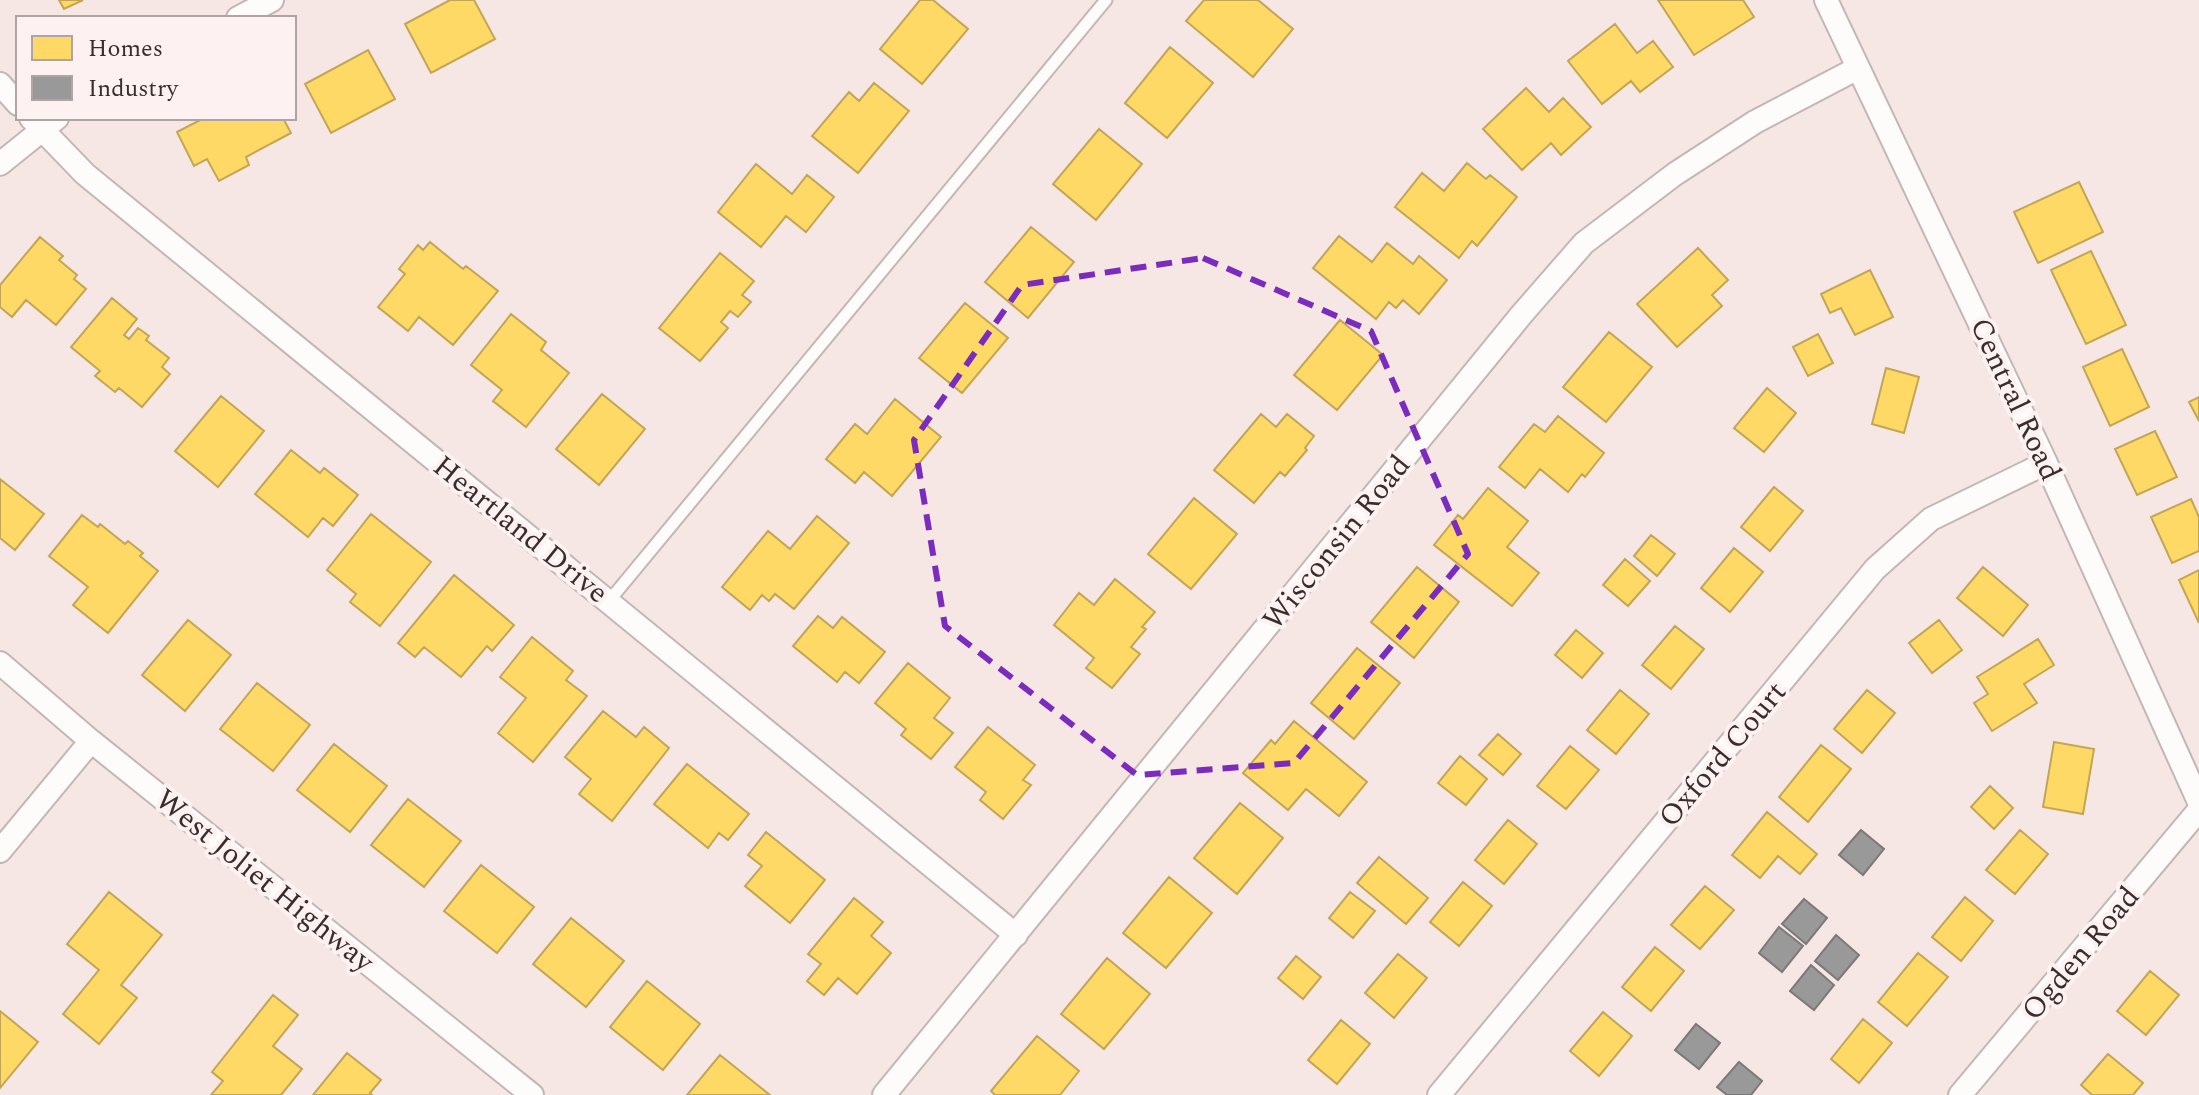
<svg xmlns="http://www.w3.org/2000/svg" width="2199" height="1095" viewBox="0 0 2199 1095" font-family="Spectral,serif">
<style>
.homes{fill:#ffd966;stroke:#c3a655;stroke-width:2}
.industry{fill:#999;stroke:#7c7979;stroke-width:2}
.lines{fill:none;stroke-linecap:round;stroke-linejoin:round}
.service-casing{stroke:#c3b7b6;stroke-width:15}
.minor-casing{stroke:#c3b7b6;stroke-width:26}
.service{stroke:#fefbfb;stroke-width:11}
.minor{stroke:#fefbfb;stroke-width:22}
.marked{fill:none;stroke:#7b2cbf;stroke-width:6;stroke-dasharray:16 10;stroke-linejoin:round}
.labels{text-anchor:middle;stroke-width:8;stroke-linejoin:round;paint-order:stroke}
.street-label{font-size:30px;fill:#382e2d;stroke:#fdf2f1}
</style>
<rect width="100%" height="100%" fill="#f6e7e5"/>
<!-- homes -->
<path class="homes" d="M 59,0 L 83,0 L 64,9 Z
M 450,0 L 474,0 L 495,39 L 431,73 L 405,24 Z
M 920,0 L 933,0 L 968,29 L 922,84 L 880,49 Z
M 1204,0 L 1258,0 L 1293,29 L 1253,77 L 1186,21 Z
M 1658,0 L 1743,0 L 1754,17 L 1694,55 Z
M 1615,24 L 1637,53 L 1653,41 L 1673,67 L 1640,92 L 1631,81 L 1602,104 L 1568,61 Z
M 1170,47 L 1213,83 L 1167,138 L 1125,103 Z
M 368,50 L 395,99 L 331,133 L 305,84 Z
M 874,83 L 909,111 L 858,173 L 812,136 L 849,92 L 859,101 Z
M 1526,88 L 1549,112 L 1563,98 L 1591,127 L 1561,155 L 1551,143 L 1522,170 L 1483,129 Z
M 204,118 L 283,118 L 291,133 L 246,157 L 249,165 L 219,181 L 207,159 L 194,166 L 177,132 Z
M 1099,129 L 1142,164 L 1096,220 L 1053,184 Z
M 1467,163 L 1486,179 L 1490,175 L 1517,197 L 1477,246 L 1472,241 L 1459,258 L 1395,207 L 1422,173 L 1444,191 Z
M 756,164 L 792,194 L 807,175 L 834,197 L 806,232 L 786,216 L 761,247 L 718,212 Z
M 2079,182 L 2103,232 L 2038,263 L 2014,212 Z
M 1031,227 L 1074,262 L 1028,318 L 985,282 Z
M 1339,236 L 1372,262 L 1387,243 L 1413,264 L 1419,256 L 1447,280 L 1419,314 L 1403,300 L 1396,308 L 1389,302 L 1376,319 L 1313,268 Z
M 40,237 L 63,256 L 59,260 L 77,275 L 74,279 L 86,289 L 56,325 L 26,300 L 12,317 L 0,307 L 0,285 Z
M 430,242 L 463,269 L 466,266 L 498,291 L 453,345 L 419,317 L 408,331 L 378,307 L 405,274 L 399,269 L 418,245 L 423,250 Z
M 1698,248 L 1728,280 L 1712,295 L 1722,306 L 1677,347 L 1637,304 Z
M 2091,251 L 2126,325 L 2086,344 L 2051,270 Z
M 720,253 L 754,281 L 742,295 L 751,302 L 738,317 L 730,311 L 721,322 L 728,328 L 700,361 L 659,328 Z
M 1870,270 L 1893,317 L 1855,335 L 1841,308 L 1830,313 L 1821,294 Z
M 112,298 L 137,319 L 124,335 L 129,339 L 138,328 L 149,336 L 146,340 L 169,358 L 162,367 L 170,374 L 142,407 L 119,388 L 115,392 L 95,376 L 100,371 L 71,347 Z
M 965,303 L 1008,338 L 962,393 L 919,358 Z
M 511,314 L 546,342 L 541,350 L 569,373 L 526,427 L 493,401 L 502,390 L 471,365 Z
M 1340,320 L 1383,355 L 1337,410 L 1294,375 Z
M 1609,332 L 1652,367 L 1606,422 L 1563,387 Z
M 1818,334 L 1833,363 L 1808,376 L 1793,347 Z
M 2122,349 L 2149,407 L 2110,426 L 2083,367 Z
M 1886,368 L 1919,377 L 1904,433 L 1872,424 Z
M 1767,388 L 1796,413 L 1764,452 L 1734,428 Z
M 602,394 L 645,429 L 599,485 L 556,449 Z
M 221,396 L 264,431 L 218,487 L 175,451 Z
M 2199,397 L 2199,421 L 2189,402 Z
M 895,399 L 941,437 L 892,496 L 864,472 L 855,483 L 826,459 L 855,424 L 867,434 Z
M 1261,414 L 1276,427 L 1287,414 L 1314,436 L 1305,448 L 1307,450 L 1285,476 L 1280,472 L 1254,503 L 1214,470 Z
M 1558,416 L 1604,453 L 1585,477 L 1582,474 L 1568,492 L 1540,469 L 1525,488 L 1499,467 L 1534,424 L 1545,432 Z
M 2155,431 L 2177,477 L 2137,495 L 2115,449 Z
M 291,450 L 320,473 L 324,468 L 358,495 L 333,526 L 323,518 L 308,537 L 255,494 Z
M 0,479 L 44,514 L 15,550 L 0,538 Z
M 1774,487 L 1803,511 L 1770,551 L 1741,527 Z
M 1488,488 L 1528,521 L 1507,547 L 1539,573 L 1512,606 L 1434,545 L 1458,515 L 1463,519 Z
M 1194,498 L 1237,534 L 1191,589 L 1148,554 Z
M 2191,499 L 2199,517 L 2199,551 L 2172,563 L 2151,517 Z
M 371,514 L 431,562 L 380,626 L 350,602 L 356,594 L 327,570 Z
M 82,515 L 98,527 L 100,524 L 125,544 L 128,541 L 143,553 L 140,556 L 158,571 L 108,633 L 73,605 L 88,587 L 49,556 Z
M 817,516 L 849,543 L 794,609 L 775,594 L 769,601 L 762,595 L 750,610 L 722,587 L 768,531 L 790,549 Z
M 1651,535 L 1675,554 L 1657,576 L 1634,556 Z
M 1734,548 L 1763,572 L 1730,612 L 1701,588 Z
M 1625,559 L 1650,581 L 1628,606 L 1603,585 Z
M 1417,567 L 1459,602 L 1414,658 L 1371,622 Z
M 1983,567 L 2028,605 L 2003,636 L 1957,598 Z
M 2199,570 L 2199,623 L 2179,580 Z
M 454,575 L 514,625 L 492,651 L 487,646 L 461,677 L 424,647 L 415,657 L 398,643 Z
M 1115,579 L 1155,612 L 1142,627 L 1146,629 L 1131,647 L 1140,654 L 1112,688 L 1086,668 L 1094,658 L 1054,625 L 1079,593 L 1094,605 Z
M 818,616 L 833,628 L 842,617 L 885,652 L 859,683 L 845,672 L 837,682 L 793,646 Z
M 188,620 L 231,655 L 185,711 L 142,675 Z
M 1939,620 L 1962,650 L 1932,673 L 1909,643 Z
M 1675,626 L 1704,649 L 1671,689 L 1642,665 Z
M 1576,630 L 1603,653 L 1582,678 L 1555,655 Z
M 532,637 L 573,671 L 566,680 L 587,696 L 533,762 L 498,733 L 526,698 L 500,677 Z
M 2038,639 L 2054,665 L 2024,684 L 2037,703 L 1992,731 L 1974,703 L 1988,694 L 1977,677 Z
M 1357,648 L 1400,683 L 1354,739 L 1311,703 Z
M 908,663 L 950,698 L 934,718 L 953,733 L 931,759 L 901,735 L 906,729 L 875,703 Z
M 257,683 L 310,725 L 273,771 L 220,729 Z
M 1620,690 L 1649,714 L 1616,754 L 1587,730 Z
M 1867,690 L 1895,713 L 1862,753 L 1834,729 Z
M 603,711 L 636,737 L 644,727 L 669,748 L 612,821 L 579,794 L 591,779 L 565,757 Z
M 1294,721 L 1367,782 L 1339,816 L 1306,789 L 1288,810 L 1243,773 L 1271,740 L 1275,744 Z
M 988,727 L 1035,765 L 1023,780 L 1031,785 L 1003,819 L 980,800 L 986,792 L 955,767 Z
M 1498,734 L 1521,754 L 1503,775 L 1479,755 Z
M 2054,742 L 2094,749 L 2083,814 L 2043,807 Z
M 334,744 L 387,786 L 350,832 L 297,790 Z
M 1821,745 L 1851,769 L 1808,822 L 1779,797 Z
M 1570,746 L 1599,770 L 1566,809 L 1537,786 Z
M 1460,756 L 1487,779 L 1466,805 L 1438,783 Z
M 687,764 L 749,814 L 728,840 L 719,833 L 708,848 L 654,804 Z
M 1990,786 L 2013,808 L 1994,829 L 1971,807 Z
M 408,799 L 461,841 L 424,887 L 371,845 Z
M 1240,803 L 1283,838 L 1237,894 L 1194,858 Z
M 1767,812 L 1817,854 L 1800,874 L 1778,856 L 1760,878 L 1732,855 Z
M 1508,820 L 1537,844 L 1504,884 L 1475,860 Z
M 2020,830 L 2048,854 L 2015,894 L 1986,870 Z
M 766,832 L 825,880 L 790,923 L 745,886 L 762,866 L 748,855 Z
M 1379,857 L 1428,898 L 1406,924 L 1357,883 Z
M 481,865 L 534,907 L 497,953 L 444,911 Z
M 1169,877 L 1212,913 L 1166,968 L 1123,933 Z
M 1463,882 L 1492,906 L 1459,946 L 1430,922 Z
M 1705,886 L 1734,910 L 1700,949 L 1671,925 Z
M 109,892 L 162,935 L 121,985 L 137,998 L 99,1044 L 63,1014 L 99,970 L 67,944 Z
M 1350,892 L 1375,911 L 1353,938 L 1329,918 Z
M 1965,897 L 1993,921 L 1961,961 L 1932,937 Z
M 854,898 L 883,922 L 871,936 L 891,953 L 857,994 L 838,978 L 824,995 L 807,981 L 821,964 L 808,954 Z
M 571,918 L 624,961 L 586,1007 L 533,964 Z
M 1655,947 L 1684,971 L 1651,1011 L 1622,987 Z
M 1918,953 L 1948,977 L 1907,1026 L 1878,1002 Z
M 1398,954 L 1427,978 L 1394,1018 L 1365,993 Z
M 1296,956 L 1321,977 L 1303,999 L 1278,978 Z
M 1107,958 L 1150,994 L 1104,1049 L 1061,1014 Z
M 2150,971 L 2179,995 L 2146,1035 L 2117,1011 Z
M 647,981 L 700,1024 L 663,1070 L 610,1027 Z
M 273,995 L 298,1015 L 273,1046 L 302,1069 L 281,1095 L 211,1095 L 223,1081 L 212,1072 Z
M 0,1011 L 38,1042 L 0,1088 Z
M 1603,1012 L 1632,1036 L 1599,1076 L 1570,1051 Z
M 1863,1019 L 1892,1043 L 1859,1083 L 1831,1059 Z
M 1341,1020 L 1370,1044 L 1337,1084 L 1308,1060 Z
M 1037,1036 L 1079,1071 L 1060,1095 L 995,1095 L 991,1091 Z
M 347,1053 L 381,1080 L 370,1093 L 372,1095 L 313,1095 Z
M 2108,1054 L 2143,1083 L 2133,1095 L 2092,1095 L 2081,1085 Z
M 720,1055 L 770,1095 L 687,1095 Z"/>
<!-- industry -->
<path class="industry" d="M 1861,830 L 1884,849 L 1863,875 L 1839,855 Z
M 1804,899 L 1827,918 L 1806,944 L 1782,924 Z
M 1779,927 L 1803,946 L 1782,972 L 1759,953 Z
M 1836,935 L 1859,955 L 1838,980 L 1815,961 Z
M 1811,965 L 1834,985 L 1814,1010 L 1790,991 Z
M 1696,1024 L 1720,1043 L 1699,1069 L 1675,1050 Z
M 1739,1062 L 1762,1081 L 1751,1095 L 1727,1095 L 1717,1087 Z"/>
<g class="lines">
<!-- service casing -->
<g class="service-casing">
<path id="service" d="M 609,601 L 1106,0"/>
</g>
<!-- minor casing -->
<g class="minor-casing">
<path id="minor" d="M 1826,0 L 2046,463 L 2199,802
M 238,18 L 272,0
M 0,84 L 18,104
M 31,118 L 85,174 L 1016,935
M 0,164 L 57,118
M 0,663 L 91,741 L 532,1095
M 0,851 L 91,741
M 884,1095 L 1522,314 L 1584,243 L 1675,174 L 1755,122 L 1858,68
M 1439,1095 L 1875,569 L 1931,519 L 2046,463
M 1960,1095 L 2199,810"/>
</g>
<!-- service -->
<use href="#service" class="service"/>
<!-- minor -->
<use href="#minor" class="minor"/>
</g>
<!-- marked area -->
<path class="marked" d="M 1203,258 L 1371,331 L 1468,554 L 1294,763 L 1137,775 L 945,626 L 914,440 L 1022,285 Z"/>
<g class="labels">
<!-- street labels -->
<g class="street-label">
<text transform="translate(2016 399) rotate(65)" y="10">Central Road</text>
<text transform="translate(521 529) rotate(39)" y="10">Heartland Drive</text>
<text transform="translate(1336 542) rotate(-51)" y="10">Wisconsin Road</text>
<text transform="translate(1722 754) rotate(-50)" y="10">Oxford Court</text>
<text transform="translate(265 880) rotate(39)" y="10">West Joliet Highway</text>
<text transform="translate(2080 953) rotate(-50)" y="10">Ogden Road</text>
</g>
</g>
<!-- legend -->
<rect x="16" y="16" width="280" height="104" fill="#fdf2f1" stroke="#aea4a3" stroke-width="2"/>
<rect x="32" y="36" width="40" height="24" fill="#ffd966" stroke="#aea4a3" stroke-width="2"/>
<text x="88" y="56" font-size="24" fill="#382e2d">Homes</text>
<rect x="32" y="76" width="40" height="24" fill="#999999" stroke="#aea4a3" stroke-width="2"/>
<text x="88" y="96" font-size="24" fill="#382e2d">Industry</text>
</svg>
